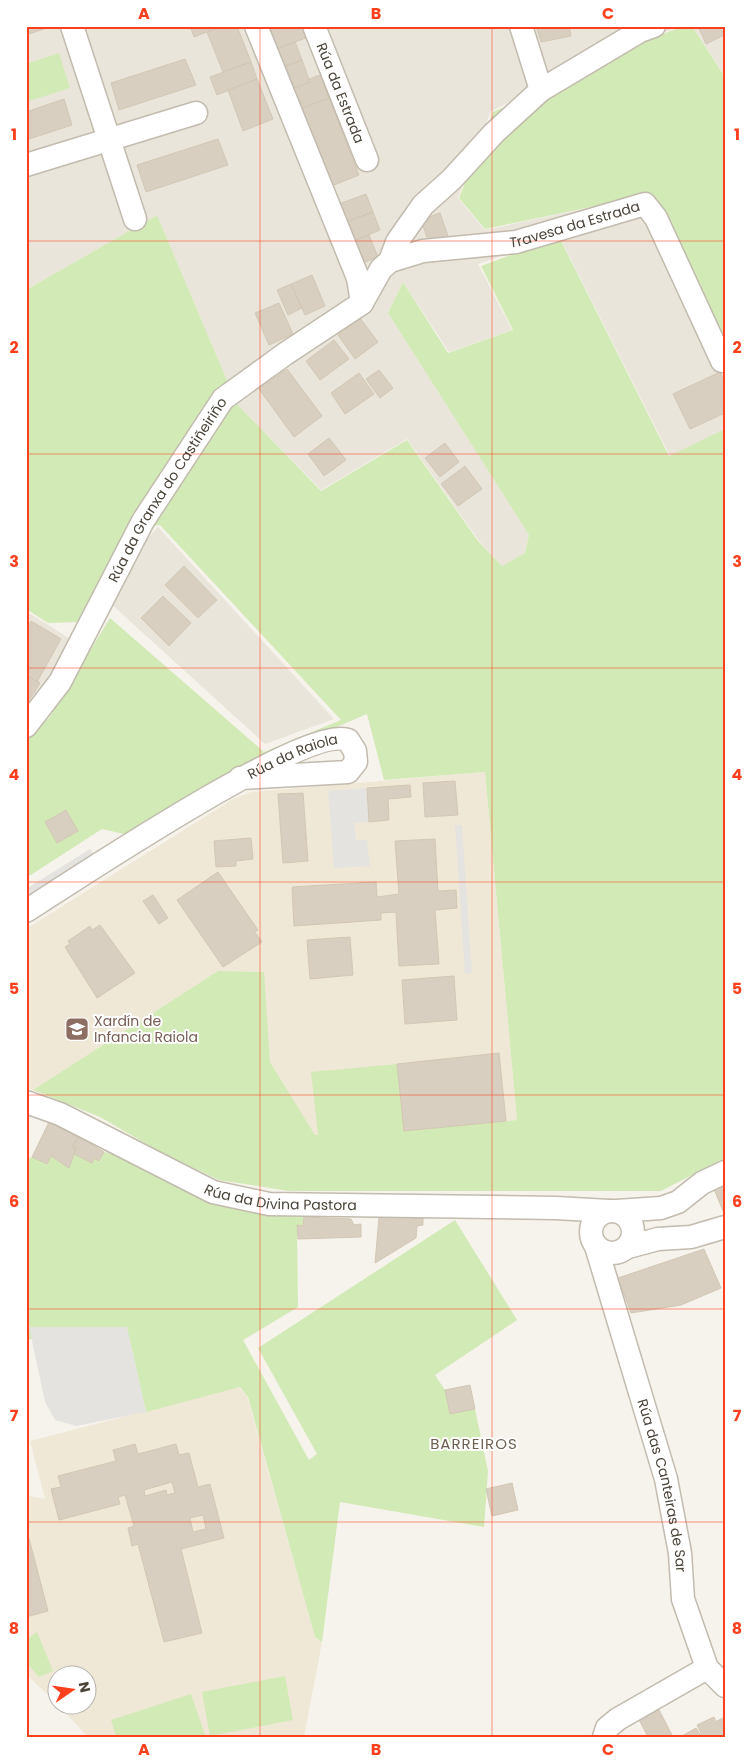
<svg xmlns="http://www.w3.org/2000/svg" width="751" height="1763" viewBox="0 0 751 1763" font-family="Poppins,sans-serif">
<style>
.residential{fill:#eae5da}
.education{fill:#efe8d6}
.green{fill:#d2eab5}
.parking{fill:#e5e3e0}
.building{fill:#d8cfc1;stroke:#d3c7b4;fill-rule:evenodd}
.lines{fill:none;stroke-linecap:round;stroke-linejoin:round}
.minor-casing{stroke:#c2bbae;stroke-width:25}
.minor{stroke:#fff;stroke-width:22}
.grid{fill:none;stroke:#fc3f1d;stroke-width:1;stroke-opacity:0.55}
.labels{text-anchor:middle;stroke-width:4;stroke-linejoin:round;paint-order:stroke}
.street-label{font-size:14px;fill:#4b4439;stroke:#fff}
.education-label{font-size:14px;fill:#785e54;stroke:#fff;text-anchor:start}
.neighbourhood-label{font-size:15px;letter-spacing:1px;fill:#6e6250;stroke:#fff}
.neatline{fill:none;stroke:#fc3f1d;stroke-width:2}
.grid-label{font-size:16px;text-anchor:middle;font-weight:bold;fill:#fc3f1d}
</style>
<rect width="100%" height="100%" fill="#f6f3ec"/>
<!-- residential -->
<path class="residential" d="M 26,26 L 683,26 L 664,32 L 491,111 L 458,198 L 485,230 L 653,194 L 725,350 L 725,429 L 670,456 L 559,236 L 478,264 L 512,330 L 449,352 L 403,282 L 388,313 L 529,535 L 525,553 L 502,566 L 479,541 L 407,439 L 321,490 L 237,404 L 157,215 L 26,290 Z
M 692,26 L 725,26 L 725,76 Z
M 158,527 L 334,719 L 265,744 L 109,602 L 142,544 Z
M 26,611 L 72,640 L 26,723 Z"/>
<!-- education -->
<path class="education" d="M 485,772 L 517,1120 L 404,1131 L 403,1126 L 315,1136 L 270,1062 L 263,972 L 218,971 L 33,1090 L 26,1087 L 26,929 L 233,799 L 251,792 Z
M 239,1387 L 247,1396 L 315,1637 L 322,1642 L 304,1737 L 88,1737 L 59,1706 L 88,1706 L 88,1676 L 58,1676 L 57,1704 L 26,1674 L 26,1495 L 45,1499 L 30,1441 Z"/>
<!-- green -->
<path class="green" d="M 685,26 L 692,26 L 725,77 L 725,349 L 653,194 L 485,229 L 459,198 L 493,112 L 665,33 Z
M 59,53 L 70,88 L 26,102 L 26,64 Z
M 157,215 L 237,404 L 321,491 L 407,440 L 478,541 L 502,566 L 525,553 L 529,535 L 388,313 L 403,282 L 448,353 L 513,330 L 481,266 L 559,237 L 669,456 L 725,429 L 725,1158 L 661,1191 L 289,1191 L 219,1180 L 162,1153 L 100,1117 L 33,1090 L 218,971 L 264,972 L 270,1062 L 315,1135 L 318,1135 L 311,1072 L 397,1064 L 404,1131 L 517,1120 L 485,772 L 384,780 L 367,714 L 245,766 L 200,789 L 128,835 L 102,829 L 26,878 L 26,738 L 49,718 L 110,618 L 264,752 L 341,720 L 160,525 L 127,530 L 78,622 L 48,623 L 26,609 L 26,290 Z
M 104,1152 L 113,1154 L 212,1203 L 304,1217 L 303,1226 L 297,1226 L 298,1307 L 243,1340 L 309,1460 L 317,1454 L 258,1348 L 455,1220 L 517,1320 L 435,1375 L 445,1390 L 450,1414 L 475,1409 L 488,1471 L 484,1527 L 340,1502 L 322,1642 L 315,1637 L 248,1397 L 240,1387 L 146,1412 L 130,1341 L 26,1339 L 26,1160 L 32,1157 L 47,1164 L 51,1156 L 69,1168 L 74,1154 L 92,1163 L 94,1158 L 100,1161 Z
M 37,1632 L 53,1671 L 39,1677 L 26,1662 L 26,1640 Z
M 285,1676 L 293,1720 L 210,1736 L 202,1692 Z
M 191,1694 L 205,1735 L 116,1737 L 111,1720 Z"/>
<!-- parking -->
<path class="parking" d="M 367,788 L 369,822 L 354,823 L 356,840 L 367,840 L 370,866 L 334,868 L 328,791 Z
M 455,825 L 462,825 L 472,973 L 465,974 Z
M 90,849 L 96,858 L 26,901 L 26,889 Z
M 29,1327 L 127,1327 L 146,1412 L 76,1426 L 55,1420 L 45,1402 Z"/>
<!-- building -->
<path class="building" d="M 26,26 L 43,26 L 44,29 L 26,35 Z
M 190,26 L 222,26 L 194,37 Z
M 222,26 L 237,26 L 251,62 L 223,72 L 207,32 Z
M 267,26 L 308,26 L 311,36 L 276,49 Z
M 536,26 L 569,26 L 571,36 L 541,42 Z
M 698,26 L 720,26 L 724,35 L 706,44 Z
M 295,42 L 302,60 L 283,67 L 276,49 Z
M 185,59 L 196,85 L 119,110 L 111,83 Z
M 302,60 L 310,82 L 291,89 L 283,67 Z
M 251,62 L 257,79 L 217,95 L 210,77 Z
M 320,75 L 329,98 L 299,109 L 291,89 L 310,82 L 309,79 Z
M 257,79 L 273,119 L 243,131 L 228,90 Z
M 329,98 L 359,175 L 329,187 L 299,109 Z
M 64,99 L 72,125 L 26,140 L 26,112 Z
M 218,139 L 228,165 L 146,192 L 137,165 Z
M 366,194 L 373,212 L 343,223 L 336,205 Z
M 373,212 L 380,230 L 349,243 L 341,224 Z
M 440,213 L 450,242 L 431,248 L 421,220 Z
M 369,235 L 378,257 L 358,265 L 349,243 Z
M 312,275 L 325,306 L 305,315 L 291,284 Z
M 291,284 L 302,308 L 288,315 L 277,290 Z
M 279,303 L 293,334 L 269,345 L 255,313 Z
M 360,318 L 378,342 L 355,359 L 338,335 Z
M 334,340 L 349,359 L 320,380 L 306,361 Z
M 287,369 L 322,416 L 294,437 L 259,389 Z
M 379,370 L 393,388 L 380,398 L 366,379 Z
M 720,372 L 725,383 L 725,413 L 690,429 L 673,394 Z
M 359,373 L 374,394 L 345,414 L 331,393 Z
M 329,438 L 346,460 L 324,476 L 308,454 Z
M 445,443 L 459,462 L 440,477 L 425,458 Z
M 465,466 L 482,489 L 458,506 L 441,484 Z
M 184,566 L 217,600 L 198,618 L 165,585 Z
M 163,596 L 191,623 L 169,646 L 141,618 Z
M 31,621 L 61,639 L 37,682 L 26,675 L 26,631 Z
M 26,675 L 40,683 L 26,705 Z
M 455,781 L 458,815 L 425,817 L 423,783 Z
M 410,785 L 411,797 L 388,799 L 389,820 L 369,822 L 367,788 Z
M 303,793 L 308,861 L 283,863 L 278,794 Z
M 66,810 L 78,831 L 57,843 L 45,822 Z
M 251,838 L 253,859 L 236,861 L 236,866 L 216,867 L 214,841 Z
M 435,839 L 438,891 L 456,890 L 457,908 L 435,910 L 439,964 L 399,966 L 396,912 L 381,913 L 381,920 L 294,926 L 292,887 L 376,882 L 377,897 L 399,894 L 395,841 Z
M 218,872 L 258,930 L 255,932 L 262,942 L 223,967 L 177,900 Z
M 153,895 L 168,918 L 159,924 L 143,901 Z
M 100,925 L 135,973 L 97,998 L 65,947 L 70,944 L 68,941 L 90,926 L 92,930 Z
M 350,937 L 353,975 L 310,979 L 307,940 Z
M 454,976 L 457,1020 L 405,1024 L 402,980 Z
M 499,1053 L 506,1121 L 404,1131 L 397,1064 Z
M 49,1122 L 79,1137 L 72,1147 L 76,1148 L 69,1168 L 51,1156 L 47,1164 L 32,1157 Z
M 79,1137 L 104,1152 L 99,1161 L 94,1158 L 92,1163 L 74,1154 L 76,1148 L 72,1147 Z
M 725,1184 L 725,1211 L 723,1211 L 714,1189 Z
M 304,1217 L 351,1219 L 354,1225 L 361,1224 L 361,1237 L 298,1239 L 297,1225 L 303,1226 Z
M 379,1217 L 423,1218 L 423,1225 L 417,1226 L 416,1238 L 375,1263 Z
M 704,1249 L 721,1288 L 681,1305 L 631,1313 L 618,1278 Z
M 470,1385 L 475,1409 L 450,1414 L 445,1390 Z
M 135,1444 L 138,1454 L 176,1444 L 179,1455 L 189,1453 L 198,1487 L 210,1484 L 224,1538 L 181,1549 L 202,1633 L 164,1642 L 138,1544 L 132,1546 L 128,1528 L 134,1526 L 125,1495 L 118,1497 L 120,1504 L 59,1520 L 51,1489 L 61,1487 L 58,1476 L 116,1461 L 113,1450 ZM 172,1482 L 175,1493 L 167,1495 L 166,1490 L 145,1496 L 144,1490 ZM 203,1515 L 206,1529 L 193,1532 L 190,1518 Z
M 512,1483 L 518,1510 L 492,1516 L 486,1489 Z
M 26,1527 L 48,1611 L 26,1617 Z
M 656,1704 L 673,1737 L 648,1737 L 636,1714 Z
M 714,1717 L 724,1737 L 703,1737 L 697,1725 Z
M 725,1717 L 725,1736 L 717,1721 Z
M 696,1728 L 702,1737 L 682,1737 L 682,1736 Z"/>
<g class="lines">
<!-- minor casing -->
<g class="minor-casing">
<g id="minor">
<path d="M 72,26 L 135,219"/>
<path d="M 256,26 L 358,278 L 362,303"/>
<path id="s1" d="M 314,26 L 367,160"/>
<path d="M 521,26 L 541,90"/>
<path d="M 26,165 L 196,113"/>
<path id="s2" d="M 390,261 L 423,251 L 516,242 L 645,204 L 656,218 L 722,361"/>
<path id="s3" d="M 26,726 L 60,682 L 143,521 L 223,399 L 285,354 L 362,303 L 381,269 L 390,261 L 397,242 L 423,205 L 452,179 L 494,133 L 541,90 L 640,31 L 654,26"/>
<path id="s4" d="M 26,911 C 72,882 307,724 348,740 L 355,751 L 356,762 L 348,772 L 240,778"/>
<path id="s5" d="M 26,1102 L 60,1114 L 213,1192 L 269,1204 L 556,1208 L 609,1211"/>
<circle cx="612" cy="1232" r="21"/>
<path d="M 617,1211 L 661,1208 L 678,1202 L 702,1183 L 725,1172"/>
<path id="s6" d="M 596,1246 L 666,1479 L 680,1553 L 683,1599 L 707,1668 L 725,1686"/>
<path d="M 628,1247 L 658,1239 L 691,1237 L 725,1227"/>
<path d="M 604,1737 L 607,1728 L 618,1719 L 707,1668"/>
</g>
</g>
<!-- minor -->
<use href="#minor" class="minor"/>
</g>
<!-- grid -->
<path class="grid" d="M 260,26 L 260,1737M 492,26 L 492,1737M 26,241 L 725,241M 26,454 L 725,454M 26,668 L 725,668M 26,882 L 725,882M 26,1095 L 725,1095M 26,1309 L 725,1309M 26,1522 L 725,1522"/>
<!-- icons -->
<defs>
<g id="school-square" transform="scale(1.25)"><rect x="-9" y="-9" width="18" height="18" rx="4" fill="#8d6e63" stroke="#fff"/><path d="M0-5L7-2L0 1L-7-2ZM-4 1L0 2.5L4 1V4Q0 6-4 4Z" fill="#fff"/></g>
</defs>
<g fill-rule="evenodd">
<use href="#school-square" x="77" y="1029"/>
</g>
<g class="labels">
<!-- street labels -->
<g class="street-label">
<text dy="5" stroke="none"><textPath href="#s1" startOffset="72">Rúa da Estrada</textPath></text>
<text dy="5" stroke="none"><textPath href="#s2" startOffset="189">Travesa da Estrada</textPath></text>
<text dy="5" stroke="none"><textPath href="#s3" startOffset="276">Rúa da Granxa do Castiñeiriño</textPath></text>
<text dy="5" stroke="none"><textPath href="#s4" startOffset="309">Rúa da Raiola</textPath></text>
<text dy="5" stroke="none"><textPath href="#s5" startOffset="276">Rúa da Divina Pastora</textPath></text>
<text dy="5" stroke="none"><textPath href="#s6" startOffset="249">Rúa das Canteiras de Sar</textPath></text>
</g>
<!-- education labels -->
<g class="education-label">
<text x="94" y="1026">Xardín de<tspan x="94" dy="16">Infancia Raiola</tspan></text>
</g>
<!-- neighbourhood labels -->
<g class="neighbourhood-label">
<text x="474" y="1449">BARREIROS</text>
</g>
</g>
<!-- border -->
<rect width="751" height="1763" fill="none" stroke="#ffffff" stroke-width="55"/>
<!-- north arrow -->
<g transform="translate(72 1690) rotate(77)"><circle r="24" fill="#ffffff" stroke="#b7b4b0"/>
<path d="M0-4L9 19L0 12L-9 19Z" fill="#fc3f1d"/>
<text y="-8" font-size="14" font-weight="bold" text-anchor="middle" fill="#4b4439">N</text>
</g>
<rect x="28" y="28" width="696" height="1708" class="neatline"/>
<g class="grid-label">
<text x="144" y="19">A</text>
<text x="376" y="19">B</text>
<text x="608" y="19">C</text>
<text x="14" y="140">1</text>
<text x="737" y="140">1</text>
<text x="14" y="353">2</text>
<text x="737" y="353">2</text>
<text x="14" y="567">3</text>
<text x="737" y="567">3</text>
<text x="14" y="780">4</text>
<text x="737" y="780">4</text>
<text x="14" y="994">5</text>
<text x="737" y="994">5</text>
<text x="14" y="1207">6</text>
<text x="737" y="1207">6</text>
<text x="14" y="1421">7</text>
<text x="737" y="1421">7</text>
<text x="14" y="1634">8</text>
<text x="737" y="1634">8</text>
<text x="144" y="1755">A</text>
<text x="376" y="1755">B</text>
<text x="608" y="1755">C</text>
</g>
</svg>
